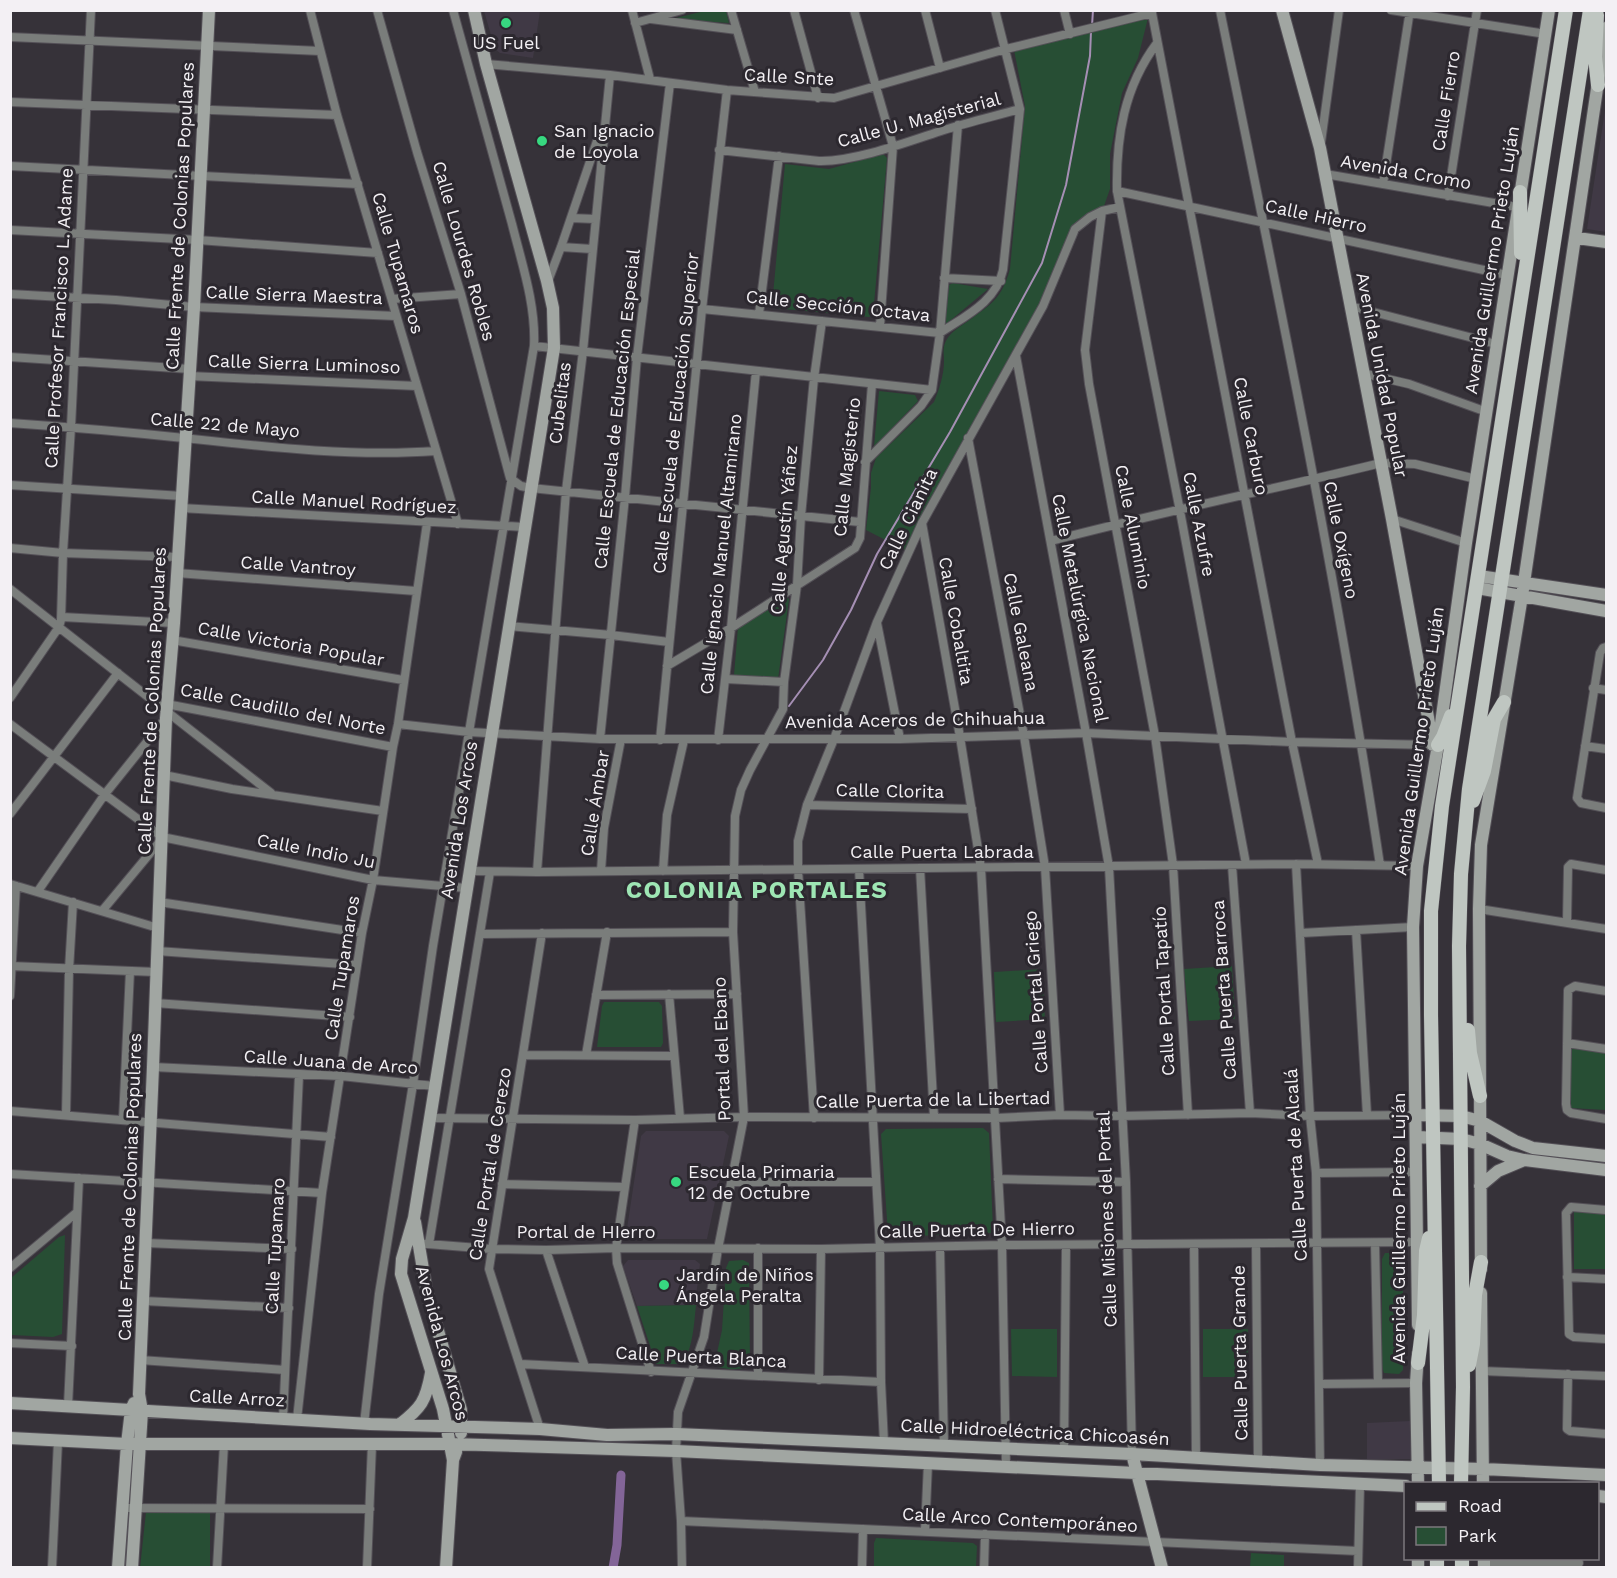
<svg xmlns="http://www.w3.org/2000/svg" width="1617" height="1578" viewBox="0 0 1617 1578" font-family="'Work Sans',sans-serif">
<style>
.built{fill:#403945}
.green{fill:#274e34}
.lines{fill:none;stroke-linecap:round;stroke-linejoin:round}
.stream{stroke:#a58fb4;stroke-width:2}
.canal{stroke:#836598;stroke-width:9}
.street-casing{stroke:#545057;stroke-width:10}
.secondary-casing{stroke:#545057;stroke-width:14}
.primary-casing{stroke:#545057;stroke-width:15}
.street{stroke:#7a7d7b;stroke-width:8}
.secondary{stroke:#a1a6a2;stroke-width:12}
.primary{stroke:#bfc6c1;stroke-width:14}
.poi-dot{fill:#37d880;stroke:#2c282f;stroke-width:2}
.labels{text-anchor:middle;stroke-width:6;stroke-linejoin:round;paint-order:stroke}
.poi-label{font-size:18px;fill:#f3f0f4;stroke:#2c282f;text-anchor:start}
.street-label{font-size:18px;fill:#f3f0f4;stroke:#2c282f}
.district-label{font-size:24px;font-weight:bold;letter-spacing:1.5px;fill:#9ee6b4;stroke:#2c282f}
</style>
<rect width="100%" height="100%" fill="#363239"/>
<!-- built -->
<path class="built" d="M 484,11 L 540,11 L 533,58 L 500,53 L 495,49 Z
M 1606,104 L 1606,232 L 1587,229 Z
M 646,1131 L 724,1131 L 729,1136 L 707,1239 L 631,1239 L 626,1235 L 641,1136 Z
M 628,1260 L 695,1260 L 700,1264 L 695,1305 L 637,1306 L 623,1266 Z
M 1410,1421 L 1411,1459 L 1367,1459 L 1367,1423 Z"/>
<!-- green -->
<path class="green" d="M 704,11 L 726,11 L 729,23 L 672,19 Z
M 1148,18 L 1138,58 L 1122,93 L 1110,154 L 1110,189 L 1104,206 L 1080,219 L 1067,236 L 1055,269 L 1034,318 L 905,550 L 866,530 L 871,488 L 871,473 L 876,458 L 934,402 C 939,390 944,375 944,361 C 944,353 942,347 947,339 C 951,332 961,326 968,321 C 992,304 1002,298 1010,269 L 1025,106 L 1014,50 Z
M 883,154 L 887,158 L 873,315 L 869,317 L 774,308 L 772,306 L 785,164 L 829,169 Z
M 953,283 L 988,289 L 945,325 L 949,285 Z
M 879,391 L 915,395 L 918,401 L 874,447 Z
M 786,597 L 789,599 L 778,679 L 734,675 L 738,627 Z
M 1232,966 L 1235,1019 L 1189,1021 L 1184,969 Z
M 1042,969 L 1045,1019 L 996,1022 L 994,972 Z
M 604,1002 L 659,1002 L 662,1006 L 663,1043 L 661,1047 L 597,1047 L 602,1006 Z
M 1571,1044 L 1606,1050 L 1606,1110 L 1570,1108 Z
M 983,1128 L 989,1133 L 993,1229 L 991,1233 L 891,1237 L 888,1234 L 881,1134 L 886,1129 Z
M 1574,1209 L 1606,1212 L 1606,1269 L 1574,1269 Z
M 65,1235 L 62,1334 L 53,1337 L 11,1335 L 11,1278 L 59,1237 Z
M 1385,1253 L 1400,1253 L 1403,1257 L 1403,1370 L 1399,1374 L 1384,1373 L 1382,1367 L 1382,1259 Z
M 743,1260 L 749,1263 L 749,1267 L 750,1364 L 748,1367 C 738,1370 726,1370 716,1366 L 715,1362 L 722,1330 L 726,1268 L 729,1261 Z
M 696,1305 C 694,1325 693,1346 683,1364 L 656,1364 L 637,1306 Z
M 1011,1329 L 1057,1329 L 1057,1377 L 1012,1376 Z
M 1203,1329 L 1248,1329 L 1248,1377 L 1203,1377 Z
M 210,1511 L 210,1567 L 140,1568 L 146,1512 Z
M 876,1538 L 973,1543 L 977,1546 L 976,1567 L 874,1567 L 874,1543 Z
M 1251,1553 L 1284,1555 L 1284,1567 L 1250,1567 Z"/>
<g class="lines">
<!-- stream -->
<path class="stream" d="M 1092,26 L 1093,10
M 789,706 L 823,660 L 851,610 L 877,554 L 950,432 L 1042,263 L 1066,185 L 1090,56 L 1091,31"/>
<!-- canal -->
<path class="canal" d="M 613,1568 L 617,1545 L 621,1475"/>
<!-- street casing -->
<g class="street-casing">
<path id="street" d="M 310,10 L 337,115 L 458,524
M 377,10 L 417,152 L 461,294 L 510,478 L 521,486 L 531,488 L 860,522
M 453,10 C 473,82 493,153 512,224 C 522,264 536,305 534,346
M 632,10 L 650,79
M 731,10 L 755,92
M 794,10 L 818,98
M 854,10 L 893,146 L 880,326
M 925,10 L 940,68
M 1064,10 L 1070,34
M 1220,10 C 1278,294 1337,579 1380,865
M 1391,10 L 1546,34
M 651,19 L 737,30
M 635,23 L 682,10
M 10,37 L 320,51
M 1157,43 C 1124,87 1116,137 1117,191 L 1180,511 L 1246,864
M 486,64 L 610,75 L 727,90 L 834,98 L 1006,49 L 1152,13 L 1292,742 L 1318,864
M 10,102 L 337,115
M 1321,142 L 1339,10
M 719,150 L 819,161 C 855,162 910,141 944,130 C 969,122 995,116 1020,109
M 10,166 L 358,184
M 1325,174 L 1517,207
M 1383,184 L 1410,10
M 1117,191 L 1507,275
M 1448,196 L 1477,10
M 1120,207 L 1102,211 L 1085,350 L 1089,384 L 1155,736 L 1173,865 L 1188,1115
M 571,218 L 595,219
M 10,230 L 198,240 L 378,253
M 561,247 L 592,249
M 944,278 L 1001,281
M 548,281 L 561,247 L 599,135
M 10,294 L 116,300 L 194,307 L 396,316
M 392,299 L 461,294
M 1350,306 L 1496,344
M 702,309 L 940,333 C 965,316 996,302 1003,270 L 1020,109 L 995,10
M 759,314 L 779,156
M 1016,356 L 1086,733 L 1109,867 L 1126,1182 L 1132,1454
M 10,357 L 190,369
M 1362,373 L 1409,384 L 1487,412
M 189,376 L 417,386
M 10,423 C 69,427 127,432 184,438 C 267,447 353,457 436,451
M 968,438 L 1024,736 L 1045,867 L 1060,1115
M 865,462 L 921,406 L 932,390 L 940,333 L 958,125
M 10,485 L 182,496
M 181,508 L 524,527
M 1392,519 L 1466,543
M 922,523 L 960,737 L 981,868 L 1002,1245 L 1006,1466
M 1051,541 C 1160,512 1271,490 1381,463 L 1415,464 L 1476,479
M 10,548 L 63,553 L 178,557
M 177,573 L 416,591
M 10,589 L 271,793
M 62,617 L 174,623
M 877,623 L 900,739
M 508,626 L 611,635 L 669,642
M 172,640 L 403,680
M 1606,647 L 1603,648 L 1600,653 L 1577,798 L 1581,803 L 1606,808
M 667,666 L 731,628 L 855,548 L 860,538 L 872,384
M 726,679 L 784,682
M 1593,688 L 1606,690
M 10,698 L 59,627 L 61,620 L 63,553 L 71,427 L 91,10
M 166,704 L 393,747
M 10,724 L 162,837 L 373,880 L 466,888
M 398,724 L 469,732 L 600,739 L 900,739 L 1086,733 L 1292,742 L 1433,745
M 600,739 L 625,497 L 637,357 L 670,83
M 660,740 L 702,309 L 727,90
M 718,740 L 731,628 L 756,371
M 1585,746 L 1606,749
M 164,775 L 232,789 L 383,811
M 807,805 L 972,809
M 10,814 L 118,673
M 1296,864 L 1310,1116 L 1316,1173 L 1320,1465
M 1232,865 L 1250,1113
M 920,868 L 934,1117
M 859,869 L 880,1248 L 881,1382 L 884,1443
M 469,871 L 537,872 L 1296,864 L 1417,866
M 601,871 L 604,828 L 621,739
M 663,871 L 667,815 L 684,740
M 537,872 L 566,491 L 583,351 L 610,75
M 10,884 L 158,928
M 38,891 L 105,794 L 166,718
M 159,902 L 362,933
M 1479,909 L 1606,929
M 102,911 L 161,840
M 1567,922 L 1568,867 L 1571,864 L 1606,870
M 1356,930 L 1367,1115
M 1301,933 L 1413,927
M 480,934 L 733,932
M 157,951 L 357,965
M 10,966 L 156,972
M 1606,991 L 1575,986 L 1568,990 L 1566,1104 L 1567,1110 L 1571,1113 L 1606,1119
M 669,994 L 680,1118
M 596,995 L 737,994
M 10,996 L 16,886
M 155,1003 L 350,1017
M 1567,1043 L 1606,1049
M 523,1055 L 673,1056
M 586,1055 L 607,932
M 153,1067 L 341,1076 L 434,1086
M 10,1111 L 331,1137
M 66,1115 L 69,970 L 73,902
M 429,1118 L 635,1120 L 744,1117 L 996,1118 L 1060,1115 L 1122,1116 L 1250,1113 L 1310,1116 L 1416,1115
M 814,1118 L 798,869 L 798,841 L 807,805 L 834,739 L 877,622 L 922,523 L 1043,306 L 1075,229 L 1090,217 L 1102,211
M 123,1120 L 130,971
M 635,1120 L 616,1248 L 617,1263 L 651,1372
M 1316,1173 L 1416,1172
M 10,1174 L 322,1193
M 998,1179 L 1126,1182
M 732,1182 L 876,1182
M 502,1184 L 624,1187
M 1606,1210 L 1571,1207 L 1566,1213 L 1569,1334 L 1574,1337 L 1606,1339
M 146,1243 L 292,1249
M 415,1243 L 491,1249 L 546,1250 L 616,1248 L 821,1249 L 1002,1245 L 1416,1242
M 1375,1243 L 1378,1382
M 429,1244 L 490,872
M 1194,1244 L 1196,1458
M 1256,1244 L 1258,1461
M 940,1247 L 944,1446
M 546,1250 L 585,1367
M 10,1268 L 76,1213
M 1567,1277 L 1606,1279
M 144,1301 L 289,1308
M 10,1343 L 72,1346
M 140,1360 L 285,1370
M 520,1364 L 881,1382
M 1482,1371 L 1606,1376
M 1568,1374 L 1567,1429 L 1570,1431 L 1606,1434
M 758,1376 L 758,1248
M 819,1380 L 821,1249
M 1319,1384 L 1416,1383
M 68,1406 L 79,1178
M 283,1419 L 299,1075
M 297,1419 L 322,1193 L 362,933 L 373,880 L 393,747 L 398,724 L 427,523
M 364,1424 L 379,1294 L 413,1084 L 433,946 L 534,346 L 932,390
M 540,1429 L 489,1269 L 542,933
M 1064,1451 L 1066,1246
M 121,1508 L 370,1509
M 681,1521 L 1358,1551
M 925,1531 L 928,1463
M 1484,1562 L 1579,1563
M 52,1568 L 58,1441
M 217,1568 L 224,1444
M 367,1568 L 372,1444
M 682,1568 L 681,1521 L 676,1451 L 678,1412 L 704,1337 L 718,1249 L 744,1117 L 733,932 L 735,816 L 741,790 L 750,770 L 783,709 L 784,682 L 797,585 L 801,516 L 814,378 L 822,321
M 862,1568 L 863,1529
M 984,1568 L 985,1534
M 1358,1568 L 1360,1484"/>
</g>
<!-- secondary casing -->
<g class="secondary-casing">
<path id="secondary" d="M 1282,10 L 1320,148 L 1392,519 L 1433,745 L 1435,745
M 1577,238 L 1606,242
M 1479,576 L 1606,595
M 1477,588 L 1606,611
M 1416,1115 L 1461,1116 L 1480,1121 L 1515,1141 L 1533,1148 L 1606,1156
M 1416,1137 L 1461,1139 L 1480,1144 L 1507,1156 L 1524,1160 L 1606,1170
M 1480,1186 L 1498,1171 L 1524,1160
M 415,1222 L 427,1293 L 461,1410 L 461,1433
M 1481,1269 L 1479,909 L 1481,845 L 1522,596 L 1606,28
M 1481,1293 L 1483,1484
M 1418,1325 L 1413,927 L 1417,866 L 1438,745 L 1466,543 L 1549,10
M 10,1403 L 370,1424 L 540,1429 L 607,1435 L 676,1434 L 1132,1454 L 1320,1465 L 1483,1469 L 1606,1475
M 399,1425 C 421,1408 426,1401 431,1373
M 10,1438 L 127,1444 L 450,1444 L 676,1451 L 1406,1486
M 1132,1454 L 1162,1568
M 453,1460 L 443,1409 L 401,1274 L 402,1259 L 414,1218 L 554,348 L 553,308 L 547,281 L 486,64 L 474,10
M 1418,1484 L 1416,1383 L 1418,1354
M 1598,1496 L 1606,1497
M 1418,1558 L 1418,1568
M 1484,1558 L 1484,1568
M 118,1568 L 127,1444 L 131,1410 L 134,1403
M 132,1568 L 142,1411 L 139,1394 L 153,1067 L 166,718 L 174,623 L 194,307 L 209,10
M 446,1568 L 453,1460 L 456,1452"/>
</g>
<!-- primary casing -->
<g class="primary-casing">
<path id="primary" d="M 1597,15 L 1595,57 L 1598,85
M 1520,192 L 1521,253
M 1438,745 L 1443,737 L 1451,716
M 1473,801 L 1484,771 L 1494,719 L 1504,702
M 1468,1030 L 1470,1053 L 1480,1096
M 1418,1363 L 1424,1315 L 1426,1251 L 1429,1238
M 1469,1365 L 1473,1344 L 1475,1295 L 1481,1262
M 1439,1484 L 1431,1015 L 1431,911 L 1442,806 L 1566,10
M 1461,1484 L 1463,1387 L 1459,946 L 1461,874 L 1469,789 L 1590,10
M 1462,1558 L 1462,1568
M 1437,1568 L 1437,1558"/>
</g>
<!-- street -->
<use href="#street" class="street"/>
<!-- secondary -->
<use href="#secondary" class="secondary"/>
<!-- primary -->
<use href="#primary" class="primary"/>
</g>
<!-- markers -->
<g class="poi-dot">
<circle cx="506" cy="23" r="6"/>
<circle cx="542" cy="141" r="6"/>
<circle cx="676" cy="1182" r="6"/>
<circle cx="664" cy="1285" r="6"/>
</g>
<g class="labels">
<!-- poi labels -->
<g class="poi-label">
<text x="506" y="49" text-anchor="middle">US Fuel</text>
<text x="554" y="137">San Ignacio<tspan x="554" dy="21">de Loyola</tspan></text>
<text x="688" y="1178">Escuela Primaria<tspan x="688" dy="21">12 de Octubre</tspan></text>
<text x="676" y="1281">Jardín de Niños<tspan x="676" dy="21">Ángela Peralta</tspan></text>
</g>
<!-- street labels -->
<g class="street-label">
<text transform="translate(789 77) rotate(3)" y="6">Calle Snte</text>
<text transform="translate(1446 101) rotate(-81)" y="6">Calle Fierro</text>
<text transform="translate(919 120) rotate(-15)" y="6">Calle U. Magisterial</text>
<text transform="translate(1406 172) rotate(10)" y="6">Avenida Cromo</text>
<text transform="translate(180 216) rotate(-87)" y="6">Calle Frente de Colonias Populares</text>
<text transform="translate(1316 216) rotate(12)" y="6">Calle Hierro</text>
<text transform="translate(464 251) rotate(74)" y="6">Calle Lourdes Robles</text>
<text transform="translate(1492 260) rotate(-81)" y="6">Avenida Guillermo Prieto Luján</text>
<text transform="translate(398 263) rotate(74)" y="6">Calle Tupamaros</text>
<text transform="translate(294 295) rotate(2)" y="6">Calle Sierra Maestra</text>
<text transform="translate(838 306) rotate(6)" y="6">Calle Sección Octava</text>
<text transform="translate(59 318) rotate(-87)" y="6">Calle Profesor Francisco L. Adame</text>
<text transform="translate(304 364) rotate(2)" y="6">Calle Sierra Luminoso</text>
<text transform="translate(1382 375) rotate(79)" y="6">Avenida Unidad Popular</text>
<text transform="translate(560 403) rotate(-83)" y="6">Cubelitas</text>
<text transform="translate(617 409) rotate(-84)" y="6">Calle Escuela de Educación Especial</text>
<text transform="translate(676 413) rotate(-84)" y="6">Calle Escuela de Educación Superior</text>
<text transform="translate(225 425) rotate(5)" y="6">Calle 22 de Mayo</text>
<text transform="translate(1251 436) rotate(79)" y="6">Calle Carburo</text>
<text transform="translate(847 467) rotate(-84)" y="6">Calle Magisterio</text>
<text transform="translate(354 502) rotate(3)" y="6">Calle Manuel Rodríguez</text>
<text transform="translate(908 519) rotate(-64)" y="6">Calle Cianita</text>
<text transform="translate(1199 524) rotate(79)" y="6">Calle Azufre</text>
<text transform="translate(1133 527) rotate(79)" y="6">Calle Aluminio</text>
<text transform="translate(784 530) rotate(-85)" y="6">Calle Agustín Yáñez</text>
<text transform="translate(1341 540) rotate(79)" y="6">Calle Oxígeno</text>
<text transform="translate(721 554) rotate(-84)" y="6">Calle Ignacio Manuel Altamirano</text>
<text transform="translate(298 566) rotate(4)" y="6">Calle Vantroy</text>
<text transform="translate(1080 608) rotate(79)" y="6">Calle Metalúrgica Nacional</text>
<text transform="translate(956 621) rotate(80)" y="6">Calle Cobaltita</text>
<text transform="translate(1021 632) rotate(79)" y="6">Calle Galeana</text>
<text transform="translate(291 644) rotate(10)" y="6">Calle Victoria Popular</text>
<text transform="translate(152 701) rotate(-87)" y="6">Calle Frente de Colonias Populares</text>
<text transform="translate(283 709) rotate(11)" y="6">Calle Caudillo del Norte</text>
<text transform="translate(915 720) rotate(-1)" y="6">Avenida Aceros de Chihuahua</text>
<text transform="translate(1419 741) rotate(-82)" y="6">Avenida Guillermo Prieto Luján</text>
<text transform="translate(890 791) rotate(1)" y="6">Calle Clorita</text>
<text transform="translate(595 803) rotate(-81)" y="6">Calle Ámbar</text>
<text transform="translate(459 820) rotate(-81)" y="6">Avenida Los Arcos</text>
<text transform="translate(316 851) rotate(11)" y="6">Calle Indio Ju</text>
<text x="942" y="858">Calle Puerta Labrada</text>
<text transform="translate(342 968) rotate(-81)" y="6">Calle Tupamaros</text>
<text transform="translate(1224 990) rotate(-94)" y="6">Calle Puerta Barroca</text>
<text transform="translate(1164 991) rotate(-93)" y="6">Calle Portal Tapatío</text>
<text transform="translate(1036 992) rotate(-94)" y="6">Calle Portal Griego</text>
<text transform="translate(722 1049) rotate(-92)" y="6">Portal del Ebano</text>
<text transform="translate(331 1062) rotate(4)" y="6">Calle Juana de Arco</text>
<text transform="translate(933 1100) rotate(-1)" y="6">Calle Puerta de la Libertad</text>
<text transform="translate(490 1164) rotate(-81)" y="6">Calle Portal de Cerezo</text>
<text transform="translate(1296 1165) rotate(-93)" y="6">Calle Puerta de Alcalá</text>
<text transform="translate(130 1187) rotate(-88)" y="6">Calle Frente de Colonias Populares</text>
<text transform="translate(1107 1219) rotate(-92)" y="6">Calle Misiones del Portal</text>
<text transform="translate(1399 1228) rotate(-90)" y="6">Avenida Guillermo Prieto Luján</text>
<text transform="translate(977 1230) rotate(-1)" y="6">Calle Puerta De Hierro</text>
<text x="586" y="1238">Portal de HIerro</text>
<text transform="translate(275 1246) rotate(-87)" y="6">Calle Tupamaro</text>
<text transform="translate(442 1343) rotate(75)" y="6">Avenida Los Arcos</text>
<text transform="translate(1240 1353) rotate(-91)" y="6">Calle Puerta Grande</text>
<text transform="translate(701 1357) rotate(3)" y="6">Calle Puerta Blanca</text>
<text transform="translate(237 1398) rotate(3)" y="6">Calle Arroz</text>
<text transform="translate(1035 1432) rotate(3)" y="6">Calle Hidroeléctrica Chicoasén</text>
<text transform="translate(1020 1520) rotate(3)" y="6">Calle Arco Contemporáneo</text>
</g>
<!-- district labels -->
<g class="district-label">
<text x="757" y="898">COLONIA PORTALES</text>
</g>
</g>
<!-- border -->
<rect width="1617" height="1578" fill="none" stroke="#f3f0f4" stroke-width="24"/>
<!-- legend -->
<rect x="1404" y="1482" width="195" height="78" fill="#2c282f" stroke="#7c787e" stroke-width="1.5"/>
<rect x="1416" y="1502" width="30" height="9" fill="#bfc6c1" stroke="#7c787e" stroke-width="1.5"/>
<text x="1458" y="1512" font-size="18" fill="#f3f0f4">Road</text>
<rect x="1416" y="1527" width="30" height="18" fill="#274e34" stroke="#7c787e" stroke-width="1.5"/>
<text x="1458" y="1542" font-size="18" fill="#f3f0f4">Park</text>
</svg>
